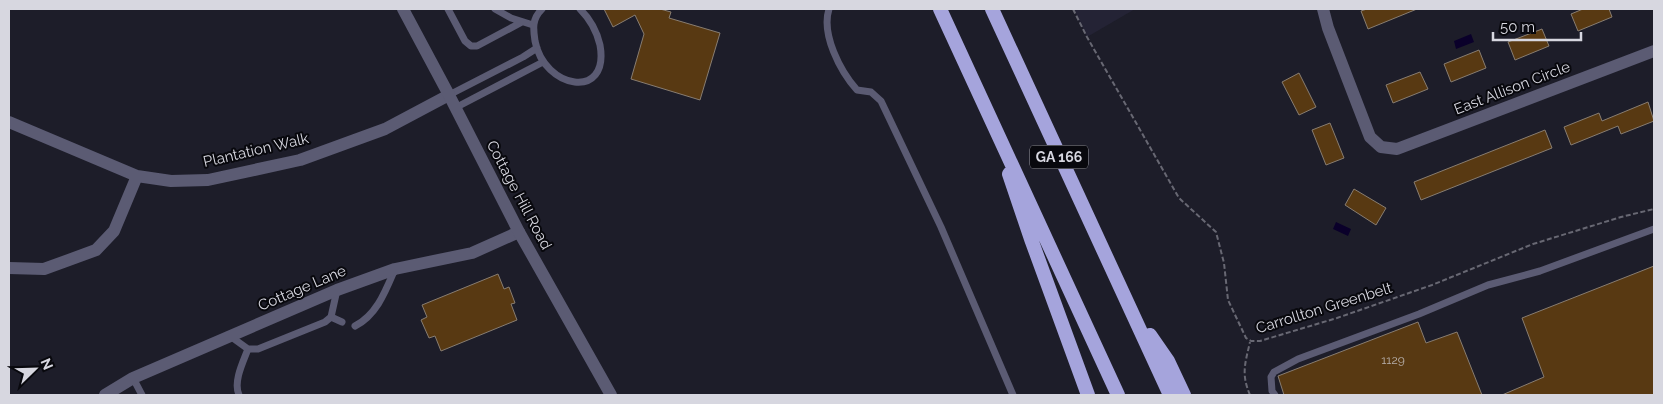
<svg xmlns="http://www.w3.org/2000/svg" width="1663" height="404" viewBox="0 0 1663 404" font-family="Raleway,sans-serif">
<style>
.built{fill:#242335}
.water{fill:#0a002a}
.building{fill:#583912;stroke:#887d71}
.lines{fill:none;stroke-linecap:round;stroke-linejoin:round}
.path{stroke:#686873;stroke-width:2;stroke-dasharray:5 2.5;stroke-linecap:butt}
.service{stroke:#5b5b73;stroke-width:7}
.minor{stroke:#5b5b73;stroke-width:12}
.tertiary{stroke:#5b5b73;stroke-width:12}
.trunk{stroke:#a5a4dc;stroke-width:14}
.labels{text-anchor:middle;stroke-width:4;stroke-linejoin:round;paint-order:stroke}
.number-label{font-size:12px;fill:#b7b0ac}
.shield{fill:#08080d;stroke:#9999a1;stroke-width:1}
.shield-label{font-size:14px;font-weight:bold;fill:#d7d7e0}
.street-label{font-size:15px;fill:#d7d7e0;stroke:#08080d}
</style>
<rect width="100%" height="100%" fill="#1d1d29"/>
<!-- built -->
<path class="built" d="M 1074,9 L 1135,9 L 1087,37 Z"/>
<!-- water -->
<path class="water" d="M 1471,34 L 1474,42 L 1456,49 L 1454,41 Z
M 1336,222 L 1351,229 L 1348,236 L 1333,229 Z"/>
<!-- building -->
<path class="building" d="M 604,9 L 660,9 L 671,12 L 669,18 L 720,33 L 700,100 L 631,79 L 644,34 L 635,15 L 613,27 Z
M 1367,9 L 1417,9 L 1368,29 L 1361,11 Z
M 1583,9 L 1609,9 L 1612,17 L 1578,31 L 1571,14 Z
M 1542,29 L 1549,46 L 1515,60 L 1508,42 Z
M 1479,50 L 1486,68 L 1451,82 L 1444,64 Z
M 1420,72 L 1428,89 L 1393,103 L 1386,85 Z
M 1299,73 L 1316,107 L 1299,115 L 1282,82 Z
M 1648,102 L 1654,121 L 1621,134 L 1618,126 L 1571,145 L 1564,127 L 1599,113 L 1602,121 Z
M 1330,123 L 1344,158 L 1326,165 L 1312,130 Z
M 1545,130 L 1552,148 L 1421,200 L 1414,182 Z
M 1354,189 L 1386,208 L 1376,225 L 1345,205 Z
M 1654,266 L 1654,395 L 1502,395 L 1544,377 L 1522,318 Z
M 498,274 L 504,289 L 509,287 L 515,303 L 511,304 L 517,320 L 441,351 L 435,336 L 429,338 L 421,320 L 427,317 L 422,305 Z
M 1418,322 L 1426,343 L 1457,332 L 1482,395 L 1284,395 L 1278,376 Z"/>
<g class="lines">
<!-- path -->
<path class="path" d="M 1073,9 L 1087,37 L 1179,198 L 1216,232 L 1224,263 L 1228,300 L 1246,338 L 1251,341 L 1260,341 L 1337,318 L 1432,285 L 1533,244 L 1621,217 L 1654,209
M 1250,395 C 1241,374 1245,364 1250,342"/>
<!-- service -->
<path class="service" d="M 448,9 L 465,41 L 471,46 L 477,46 L 522,22
M 495,9 L 511,18 L 533,25
M 542,9 C 532,19 533,28 535,41 C 544,89 610,101 600,45 C 597,32 590,19 580,9
M 829,9 C 821,34 840,71 857,90 L 871,92 L 881,101 L 941,227 L 1013,395
M 449,95 L 523,57 L 537,48
M 455,108 L 543,62
M 331,317 L 342,322
M 355,326 C 377,315 386,290 395,269
M 230,336 L 248,349 L 258,349 L 325,322 L 331,317 L 337,290
M 133,378 L 142,395
M 239,395 C 233,382 243,362 248,349
M 1275,395 L 1272,391 L 1271,377 L 1274,372 L 1298,359 L 1419,314 L 1488,285 L 1540,271 L 1654,229"/>
<!-- minor -->
<path class="minor" d="M 1323,9 L 1328,28 L 1370,137 L 1381,147 L 1397,149 L 1654,51
M 9,122 L 137,176 L 171,181 L 208,180 L 300,160 L 385,129 L 449,95
M 9,268 L 44,269 L 96,250 L 114,231 L 137,176
M 105,395 L 133,378 L 337,290 L 395,269 L 472,253 L 519,232"/>
<!-- tertiary -->
<path class="tertiary" d="M 403,9 L 449,95 L 519,232 L 611,395"/>
<!-- trunk -->
<path class="trunk" d="M 940,9 L 1118,395
M 992,9 L 1170,395
M 1009,174 L 1031,239 L 1088,395
M 1150,335 L 1168,361 L 1184,395"/>
</g>
<g class="labels">
<!-- number labels -->
<g class="number-label">
<text x="1393" y="364">1129</text>
</g>
<!-- shield labels -->
<rect class="shield" x="1030" y="145.5" width="58" height="23" rx="4"/>
<g class="shield-label">
<text x="1059" y="162">GA 166</text>
</g>
<!-- street labels -->
<g class="street-label">
<text transform="translate(1512 88) rotate(-21)" y="5">East Allison Circle</text>
<text transform="translate(256 150) rotate(-13)" y="5">Plantation Walk</text>
<text transform="translate(519 195) rotate(62)" y="5">Cottage Hill Road</text>
<text transform="translate(302 288) rotate(-23)" y="5">Cottage Lane</text>
<text transform="translate(1324 308) rotate(-17)" y="5">Carrollton Greenbelt</text>
</g>
</g>
<!-- border -->
<rect width="1663" height="404" fill="none" stroke="#d7d7e0" stroke-width="20"/>
<!-- north arrow -->
<g transform="translate(35 369) rotate(67)" stroke="#08080d" stroke-width="4" paint-order="stroke">
<path d="M0-4L9 19L0 12L-9 19Z" fill="#d7d7e0"/>
<text y="-8" font-size="14" font-weight="bold" text-anchor="middle" fill="#d7d7e0">N</text>
</g>
<!-- scale -->
<path d="M1493 32v8h88v-8" fill="none" stroke="#d7d7e0" stroke-width="2.5"/>
<text x="1500" y="32" font-size="15" fill="#d7d7e0" stroke="#08080d" stroke-width="4" paint-order="stroke">50 m</text>
</svg>
